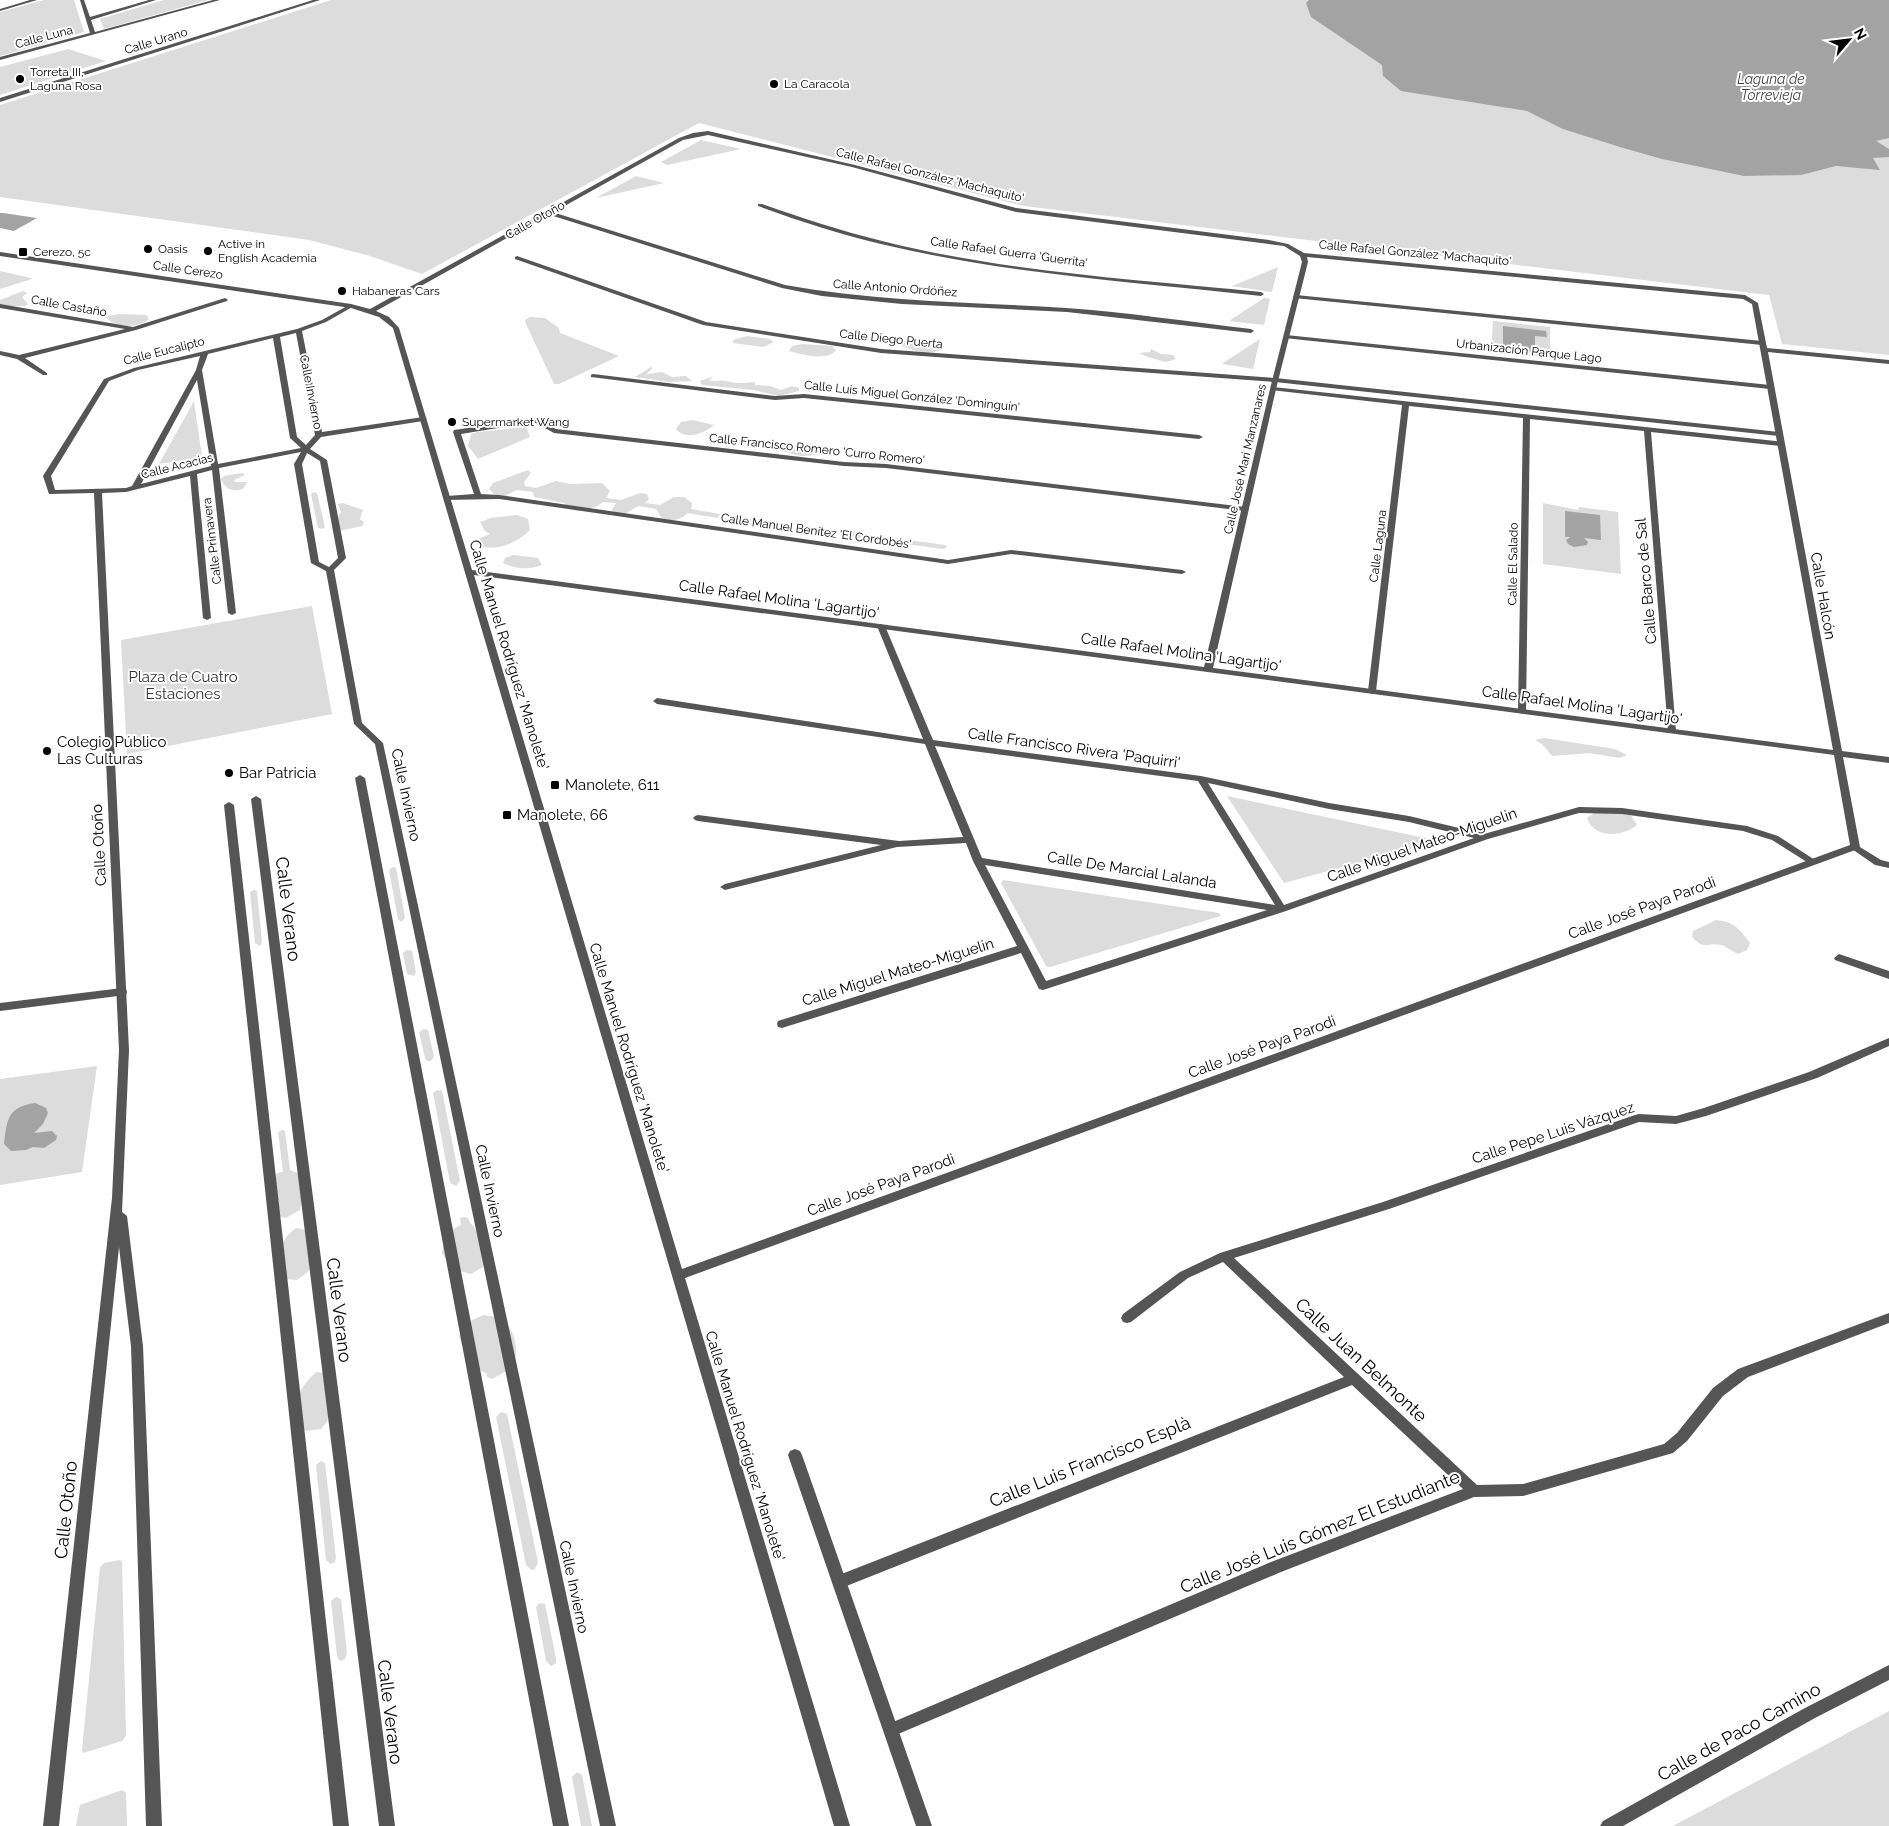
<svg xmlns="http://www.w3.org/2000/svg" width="1889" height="1826" viewBox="0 0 1889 1826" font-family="Raleway,sans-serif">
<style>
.green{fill:#dcdcdc}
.water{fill:#a3a3a3}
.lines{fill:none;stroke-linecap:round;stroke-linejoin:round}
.service{fill:#555;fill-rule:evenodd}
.pedestrian{fill:#555;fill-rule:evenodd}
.minor{fill:#555;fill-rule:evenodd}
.poi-dot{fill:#000;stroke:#fff;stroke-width:2}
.labels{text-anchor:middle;stroke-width:4;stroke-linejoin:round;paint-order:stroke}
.far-street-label{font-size:12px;fill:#000;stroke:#fff}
.far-poi-label{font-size:12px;fill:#000;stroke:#fff;text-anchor:start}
.far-water-label{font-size:14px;font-style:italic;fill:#444;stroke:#fff}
.street-label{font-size:15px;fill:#000;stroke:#fff}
.park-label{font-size:15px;fill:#333;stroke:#fff}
.poi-label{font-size:15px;fill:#000;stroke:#fff;text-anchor:start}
.near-street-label{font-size:18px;fill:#000;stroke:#fff}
</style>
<rect width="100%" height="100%" fill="#fff"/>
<!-- green -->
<path class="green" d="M 44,0 L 74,0 L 84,32 L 0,56 L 0,12 Z
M 164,0 L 208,0 L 104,29 L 100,19 Z
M 331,0 L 1889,0 L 1889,355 L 1782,344 L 1769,295 L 1024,206 L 699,123 L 422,274 L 370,256 L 309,240 L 0,197 L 0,105 Z
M 68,49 L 106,61 L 0,95 L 0,67 Z
M 701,140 L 741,149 L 667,165 L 661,162 Z
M 636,176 L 664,183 L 596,198 Z
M 1278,267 L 1272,292 L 1231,286 L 1232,286 Z
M 0,271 L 31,278 L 32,279 L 0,289 Z
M 23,291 L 27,293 L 22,297 L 28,304 L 25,306 L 0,307 L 0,300 Z
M 1264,298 L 1270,299 L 1264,325 L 1229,321 Z
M 119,314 L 146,315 L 149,319 C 137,329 117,328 105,317 Z
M 530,317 L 545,318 L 559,328 L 560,333 L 619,356 L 559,384 L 554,384 L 526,324 L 525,320 Z
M 1493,321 L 1550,327 L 1550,358 L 1491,352 Z
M 747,336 L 769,339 L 774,342 L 763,347 L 733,343 L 733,340 Z
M 912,338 L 915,339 L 913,344 L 915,345 L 942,349 C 932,356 911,351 901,345 L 902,342 Z
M 1260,339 L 1253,369 L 1222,364 L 1223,363 Z
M 802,344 L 832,346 L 836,350 C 827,362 800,354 789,351 L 792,346 Z
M 1151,349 L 1161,354 L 1173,355 L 1176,359 L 1166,362 C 1161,361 1141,355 1139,353 L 1150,352 Z
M 651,367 L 653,368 L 647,373 L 648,374 L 662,372 L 672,377 L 686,376 L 692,381 L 669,382 L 635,377 Z
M 714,376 L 709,380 C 718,383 719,379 726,381 C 737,384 743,383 755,382 L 755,385 L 770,386 L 781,390 L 792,386 L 799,388 L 799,391 L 779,396 L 754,390 L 702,385 L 700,381 Z
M 194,401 L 202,457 L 159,464 Z
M 692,420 L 714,425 C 705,433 685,441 676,429 L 681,422 Z
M 526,427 L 530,437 L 478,459 L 468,446 L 471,434 L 477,432 Z
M 787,443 L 792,446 L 807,443 L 822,449 L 820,455 L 801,456 L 777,450 L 777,448 Z
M 528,470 L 531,473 L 524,482 L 525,486 L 536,488 L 556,481 L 570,484 L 602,483 L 610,491 L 606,498 L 621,500 L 640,493 L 647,494 L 649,499 L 645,503 L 660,505 L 674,497 L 684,497 L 692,503 L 691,509 L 720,514 L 717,518 L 688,513 C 680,520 670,523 661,517 L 656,509 L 638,506 L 623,515 L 617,515 L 612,510 L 616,503 L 603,502 L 596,507 L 576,511 L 564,503 L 534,497 L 533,492 L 517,490 L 503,497 L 494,494 L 489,489 L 493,483 Z
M 242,473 L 245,475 L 234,480 L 235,482 L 247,482 L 243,489 C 232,492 226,490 221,479 L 224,476 Z
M 313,492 L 317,493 L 325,527 L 322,529 L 318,528 L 311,494 Z
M 343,503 L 363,510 L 360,519 L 364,522 L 362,526 L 339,531 L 338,516 L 341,512 L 338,504 Z
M 1543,503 L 1578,510 L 1579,507 L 1618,512 L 1621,574 L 1543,564 Z
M 517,515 L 528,519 L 530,530 C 516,544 494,553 476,544 L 478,539 L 490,534 L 485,531 L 480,522 L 491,518 Z
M 210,522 L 213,524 L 217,553 L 212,555 L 210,554 L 206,525 Z
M 849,532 L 945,545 L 947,547 L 943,549 L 847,536 Z
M 513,555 L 538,558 L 542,565 C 529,570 515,569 503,563 L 505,558 Z
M 312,606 L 332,714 L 127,754 L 121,640 Z
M 1544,738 L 1615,749 L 1627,755 L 1620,758 L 1589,753 L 1552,756 L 1542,744 L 1535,740 Z
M 1227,796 L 1439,841 L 1284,883 Z
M 1597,811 L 1630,814 L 1637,825 C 1623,837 1594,839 1587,818 Z
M 393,867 L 396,868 L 405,918 L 401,922 L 398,919 L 389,870 Z
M 1003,880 L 1219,913 L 1221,916 L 1050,967 L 1046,966 L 1001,883 Z
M 254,890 L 257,891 L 262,942 L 260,946 L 255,943 L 250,892 Z
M 1716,920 C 1734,922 1739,928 1750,943 L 1747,950 L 1738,954 C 1733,952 1726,946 1721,945 C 1706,942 1705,951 1692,937 L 1693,931 Z
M 407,950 L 412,951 L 416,972 L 414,976 L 407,974 L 403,953 Z
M 424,1029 L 428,1030 L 434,1056 L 431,1061 L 427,1061 L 425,1058 L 419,1032 Z
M 97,1066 L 82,1172 L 0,1185 L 0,1079 Z
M 437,1090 L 442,1091 L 460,1181 L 456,1186 L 450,1183 L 433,1093 Z
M 282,1130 L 285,1131 L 290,1170 L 298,1173 L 302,1199 L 300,1210 L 286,1218 L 271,1215 L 271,1184 L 277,1173 L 283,1172 L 278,1132 Z
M 464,1217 L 468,1218 C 469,1223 471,1223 474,1227 C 480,1237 482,1256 483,1267 L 471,1274 L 452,1269 L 442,1253 C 444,1241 448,1230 461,1225 L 460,1218 Z
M 296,1228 L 305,1230 L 309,1247 L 309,1271 L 297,1280 L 284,1279 C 281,1256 275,1244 296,1228 Z
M 483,1315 C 488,1316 494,1316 499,1318 C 515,1326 523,1357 509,1369 C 504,1373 497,1376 492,1379 L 487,1377 L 486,1373 C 472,1368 463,1349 459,1336 L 468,1322 Z
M 316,1372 L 324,1373 L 333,1398 L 327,1422 L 321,1429 L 305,1431 C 291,1403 295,1393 316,1372 Z
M 501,1412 L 507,1414 L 538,1562 L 535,1569 L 531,1570 L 526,1565 L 496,1417 Z
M 321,1461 L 325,1463 L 336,1558 L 335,1562 L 331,1564 L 326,1560 L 316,1465 Z
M 120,1560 L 122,1562 L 126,1736 L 122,1741 L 83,1753 L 82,1750 L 100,1567 L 104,1563 Z
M 336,1597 L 341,1599 L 347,1653 L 345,1659 L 340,1661 L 337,1656 L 331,1601 Z
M 540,1603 L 545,1604 L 556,1658 L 556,1663 L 551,1666 L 546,1661 L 536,1607 Z
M 1889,1711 L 1889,1826 L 1673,1826 Z
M 577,1772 L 582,1775 L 592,1826 L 581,1826 L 572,1777 Z
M 122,1790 L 126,1793 L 127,1826 L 76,1826 L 80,1805 Z"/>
<!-- water -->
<path class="water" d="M 1309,0 L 1889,0 L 1889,138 L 1876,141 L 1889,149 L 1889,157 L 1873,158 L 1880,170 L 1836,166 L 1801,175 L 1744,176 L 1662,159 L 1620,147 L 1563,129 L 1527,111 L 1401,91 L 1383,76 L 1382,65 L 1311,17 L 1306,3 Z
M 0,213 L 3,213 L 37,218 L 14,231 L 0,228 Z
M 1503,326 L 1546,331 L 1547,337 L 1535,336 L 1535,352 L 1503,349 Z
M 1565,511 L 1600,515 L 1601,540 L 1584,538 L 1588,542 L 1587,545 L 1574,547 L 1568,544 L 1566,540 L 1570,537 L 1565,537 Z
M 35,1103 L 46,1108 L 48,1113 L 43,1124 L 34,1133 L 52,1131 L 57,1136 L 56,1140 L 44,1148 L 33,1147 L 26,1150 L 11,1151 L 4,1144 C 7,1120 7,1107 35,1103 Z"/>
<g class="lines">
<!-- service -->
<path class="service" d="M 30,0 L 37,0 L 0,11 L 0,9 Z
M 80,0 L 84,0 L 90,17 L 149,0 L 156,0 L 91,20 L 95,32 L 213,0 L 220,0 L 0,60 L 0,57 L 90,33 Z
M 758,204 L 762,204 C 802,218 841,231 882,241 C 1005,272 1135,279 1261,292 L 1264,294 L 1261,296 C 1134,282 1006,274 881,244 C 839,234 799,221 758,206 Z
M 549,211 L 785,285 C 878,302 972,302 1066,308 C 1127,312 1189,322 1251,329 L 1254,331 L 1251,333 L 1067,312 L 902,304 L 822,296 L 782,288 L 547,214 L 546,213 Z
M 517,256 L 706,322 L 881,349 L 1275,378 L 1779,432 L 1783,434 L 1779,436 L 1275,382 L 881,353 L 703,325 L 515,259 L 515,257 Z
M 1296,295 L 1762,341 L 1765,343 L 1762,345 L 1294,298 L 1293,297 Z
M 225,298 L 228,300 L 227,301 L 136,330 L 25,358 L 47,373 L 47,375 L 43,375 L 17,359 L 0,355 L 0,351 L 19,355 L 125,329 L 0,308 L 0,304 L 133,327 Z
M 349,305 L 354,306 L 326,322 L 302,331 L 322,432 L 423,417 L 427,419 L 423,421 L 321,437 L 310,449 L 327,460 L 346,558 L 334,570 L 362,723 L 383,743 L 616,1826 L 600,1826 L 375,744 L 354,724 L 326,571 L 311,563 L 294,464 L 301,452 L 219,468 L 236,613 L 232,615 L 228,613 L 212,470 L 197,474 L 211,618 L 207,620 L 203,618 L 190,476 L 126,492 L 102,493 L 129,1050 L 122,1212 L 127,1216 L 143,1346 L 162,1826 L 146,1826 L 131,1346 L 119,1247 L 59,1826 L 43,1826 L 112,1198 L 119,1050 L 94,493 L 49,494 L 43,476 L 104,379 L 134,368 L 297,329 L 322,320 ZM 296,333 L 315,435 L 306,445 L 297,437 L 280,337 ZM 273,338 L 290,438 L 301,448 L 218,464 L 202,370 L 208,354 ZM 200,356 L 196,370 L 132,486 L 126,488 L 55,490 L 51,476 L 109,381 L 138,370 ZM 197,380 L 211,466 L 141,484 ZM 307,453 L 320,461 L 338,558 L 329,567 L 319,562 L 302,464 Z
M 1286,335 L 1770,385 L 1773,387 L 1770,389 L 1284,338 L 1284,336 Z
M 593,374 L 775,396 L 804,394 L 1199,435 L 1203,437 L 1199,439 L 804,398 L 775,400 L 591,377 L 591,375 Z
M 1273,387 L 1784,442 L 1784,446 L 1781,446 L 1651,432 L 1676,731 L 1675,733 L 1669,733 L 1668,731 L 1644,431 L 1530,419 L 1526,711 L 1522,714 L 1518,711 L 1523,418 L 1409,406 L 1376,691 L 1372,694 L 1368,691 L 1402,405 L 1271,390 L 1271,388 Z
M 535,418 L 556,429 L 844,462 L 886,464 L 1245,507 L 1249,509 L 1245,511 L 886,468 L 844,466 L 554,433 L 534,422 L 461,434 L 481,494 L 499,495 L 948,560 L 1011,550 L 1182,570 L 1186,572 L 1182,574 L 1011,554 L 948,564 L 499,499 L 444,500 L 444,496 L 447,496 L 474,494 L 453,432 L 454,430 Z
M 878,624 L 881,624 L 885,626 L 933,740 L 1201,776 L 1329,803 L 1409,816 L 1484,834 L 1579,807 L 1622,808 L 1747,826 L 1778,836 L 1818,862 L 1816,864 L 1810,864 L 1772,840 L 1743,831 L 1622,814 L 1579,813 L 1488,839 L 1286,911 L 1043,990 L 1039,989 L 1021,953 L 782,1028 L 778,1027 L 777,1024 L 778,1021 L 1017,946 L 973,861 L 966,843 L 897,847 L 725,890 L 720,887 L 725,884 L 881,845 L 698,821 L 695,820 L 693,818 L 695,816 L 698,815 L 899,841 L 963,837 L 925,744 L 657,704 L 653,701 L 657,698 L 923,739 L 877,626 ZM 935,746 L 1198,781 L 1275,905 L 982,858 ZM 1208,783 L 1329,809 L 1409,822 L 1474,838 L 1284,905 ZM 985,865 L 1267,910 L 1046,981 Z
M 360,775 L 365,778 L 569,1826 L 553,1826 L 355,778 Z
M 256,796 L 261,799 L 395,1826 L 379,1826 L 251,799 Z
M 229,802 L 234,805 L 349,1826 L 333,1826 L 224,805 Z
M 1855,844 L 1881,860 L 1889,862 L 1889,868 L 1875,865 L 1852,849 L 1850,847 Z
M 1839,954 L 1889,971 L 1889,979 L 1835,960 L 1834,958 Z
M 1889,1038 L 1889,1046 L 1817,1078 L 1706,1116 L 1676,1124 L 1639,1122 L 1389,1209 L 1234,1258 L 1477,1485 L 1523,1484 L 1664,1444 L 1677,1433 L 1713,1388 L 1738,1369 L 1889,1313 L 1889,1323 L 1748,1377 L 1723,1396 L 1687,1441 L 1673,1453 L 1523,1496 L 1474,1497 L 1281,1572 L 891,1737 L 886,1735 L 884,1730 L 886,1725 L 1271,1562 L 1463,1489 L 1352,1385 L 844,1587 L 839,1589 L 834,1587 L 832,1582 L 834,1577 L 1344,1377 L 1223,1262 L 1188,1278 L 1131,1322 L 1127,1323 L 1123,1322 L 1121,1318 L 1123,1314 L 1180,1272 L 1220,1253 L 1383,1202 L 1635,1115 L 1639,1114 L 1676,1116 L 1704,1108 L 1809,1072 Z"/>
<!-- pedestrian -->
<path class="pedestrian" d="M 122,988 L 126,989 L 127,992 L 126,995 L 0,1011 L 0,1003 Z"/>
<!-- minor -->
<path class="minor" d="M 313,0 L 320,0 L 0,102 L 0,98 Z
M 708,131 L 855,165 L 1016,208 L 1269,240 L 1288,244 L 1304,253 L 1745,295 L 1758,303 L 1767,348 L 1889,360 L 1889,364 L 1768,352 L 1842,751 L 1889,757 L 1889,763 L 1843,757 L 1860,847 L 1858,849 L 685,1278 L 850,1826 L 834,1826 L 393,328 L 379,317 L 351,308 L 0,256 L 0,252 L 351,304 L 370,309 L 679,138 L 693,133 ZM 708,135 L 852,167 L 1016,212 L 1269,244 L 1284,246 L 1300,256 L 1302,262 L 1270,389 L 1204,667 L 472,570 L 399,328 L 389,317 L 376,311 L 683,140 ZM 1307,257 L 1743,299 L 1752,304 L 1833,750 L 1213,668 L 1276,389 L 1308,262 ZM 474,575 L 1834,755 L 1850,845 L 682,1269 Z
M 795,1449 L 800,1451 L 802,1455 L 932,1826 L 916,1826 L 788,1455 L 790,1451 Z
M 1889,1665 L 1889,1680 L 1815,1718 L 1623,1826 L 1600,1826 L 1603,1821 L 1805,1708 Z"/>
</g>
<!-- markers -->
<g class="poi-dot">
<circle cx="20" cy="79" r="5"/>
<circle cx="774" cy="84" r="5"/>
<circle cx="148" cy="249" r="5"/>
<circle cx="208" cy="251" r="5"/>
<rect x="18" y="247" width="10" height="10" rx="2.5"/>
<circle cx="342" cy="291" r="5"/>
<circle cx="452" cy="422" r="5"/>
<circle cx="47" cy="751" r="5"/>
<circle cx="229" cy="773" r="5"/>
<rect x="550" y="780" width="10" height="10" rx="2.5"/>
<rect x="502" y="810" width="10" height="10" rx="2.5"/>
</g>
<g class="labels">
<!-- far-street labels -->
<g class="far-street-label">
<text transform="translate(44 37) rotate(-15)" y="4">Calle Luna</text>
<text transform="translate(156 41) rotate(-17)" y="4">Calle Urano</text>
<text transform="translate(930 175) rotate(14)" y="4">Calle Rafael González 'Machaquito'</text>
<text transform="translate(535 220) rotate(-29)" y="4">Calle Otoño</text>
<text transform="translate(1009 252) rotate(8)" y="4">Calle Rafael Guerra 'Guerrita'</text>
<text transform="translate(1415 253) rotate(5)" y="4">Calle Rafael González 'Machaquito'</text>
<text transform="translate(188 270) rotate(8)" y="4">Calle Cerezo</text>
<text transform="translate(895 288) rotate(4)" y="4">Calle Antonio Ordóñez</text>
<text transform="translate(69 306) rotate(10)" y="4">Calle Castaño</text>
<text transform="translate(891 339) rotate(6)" y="4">Calle Diego Puerta</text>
<text transform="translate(164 351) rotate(-14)" y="4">Calle Eucalipto</text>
<text transform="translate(1529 351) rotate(6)" y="4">Urbanización Parque Lago</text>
<text transform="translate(311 392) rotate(79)" y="4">Calle Invierno</text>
<text transform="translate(912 396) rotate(6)" y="4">Calle Luis Miguel González 'Dominguín'</text>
<text transform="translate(817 449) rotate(6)" y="4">Calle Francisco Romero 'Curro Romero'</text>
<text transform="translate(1245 459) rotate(-77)" y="4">Calle José Mari Manzanares</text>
<text transform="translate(177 466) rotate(-14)" y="4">Calle Acacias</text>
<text transform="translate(816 531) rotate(8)" y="4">Calle Manuel Benítez 'El Cordobés'</text>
<text transform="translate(212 541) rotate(-97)" y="4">Calle Primavera</text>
<text transform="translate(1378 546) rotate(-83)" y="4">Calle Laguna</text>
<text transform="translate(1513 564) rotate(-89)" y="4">Calle El Salado</text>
</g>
<!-- far-poi labels -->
<g class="far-poi-label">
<text x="30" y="76">Torreta III,<tspan x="30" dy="14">Laguna Rosa</tspan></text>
<text x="784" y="88">La Caracola</text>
<text x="218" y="248">Active in<tspan x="218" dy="14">English Academia</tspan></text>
<text x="158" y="253">Oasis</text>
<text x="33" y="256">Cerezo, 5c</text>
<text x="352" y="295">Habaneras Cars</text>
<text x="462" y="426">Supermarket Wang</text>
</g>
<!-- far-water labels -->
<g class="far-water-label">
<text x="1771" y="84">Laguna de<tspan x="1771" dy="16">Torrevieja</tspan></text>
</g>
<!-- street labels -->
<g class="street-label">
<text transform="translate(1646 581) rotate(-95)" y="5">Calle Barco de Sal</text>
<text transform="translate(1823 596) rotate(80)" y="5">Calle Halcón</text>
<text transform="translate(779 599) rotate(8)" y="5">Calle Rafael Molina 'Lagartijo'</text>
<text transform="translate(1181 652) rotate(8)" y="5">Calle Rafael Molina 'Lagartijo'</text>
<text transform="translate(509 655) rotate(73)" y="5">Calle Manuel Rodríguez 'Manolete'</text>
<text transform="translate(1582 705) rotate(8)" y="5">Calle Rafael Molina 'Lagartijo'</text>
<text transform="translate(1074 748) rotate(8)" y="5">Calle Francisco Rivera 'Paquirri'</text>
<text transform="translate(406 795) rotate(78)" y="5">Calle Invierno</text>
<text transform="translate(99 845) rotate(-93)" y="5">Calle Otoño</text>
<text transform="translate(1422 845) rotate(-19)" y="5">Calle Miguel Mateo-Miguelin</text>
<text transform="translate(1132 870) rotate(9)" y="5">Calle De Marcial Lalanda</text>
<text transform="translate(1642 908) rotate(-20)" y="5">Calle José Paya Parodi</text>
<text transform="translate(898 972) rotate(-17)" y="5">Calle Miguel Mateo-Miguelin</text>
<text transform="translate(1262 1047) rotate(-20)" y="5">Calle José Paya Parodi</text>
<text transform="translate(629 1058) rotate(73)" y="5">Calle Manuel Rodríguez 'Manolete'</text>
<text transform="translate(1553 1133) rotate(-18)" y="5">Calle Pepe Luis Vázquez</text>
<text transform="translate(881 1185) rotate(-20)" y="5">Calle José Paya Parodi</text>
<text transform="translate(490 1191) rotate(78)" y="5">Calle Invierno</text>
<text transform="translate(745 1446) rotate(73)" y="5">Calle Manuel Rodríguez 'Manolete'</text>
<text transform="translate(574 1587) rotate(78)" y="5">Calle Invierno</text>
</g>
<!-- park labels -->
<g class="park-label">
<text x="183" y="682">Plaza de Cuatro<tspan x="183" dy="17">Estaciones</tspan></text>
</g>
<!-- poi labels -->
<g class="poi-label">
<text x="57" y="747">Colegio Público<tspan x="57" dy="17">Las Culturas</tspan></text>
<text x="239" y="778">Bar Patricia</text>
<text x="565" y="790">Manolete, 611</text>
<text x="517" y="820">Manolete, 66</text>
</g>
<!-- near-street labels -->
<g class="near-street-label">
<text transform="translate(288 909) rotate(83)" y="6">Calle Verano</text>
<text transform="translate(339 1310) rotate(83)" y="6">Calle Verano</text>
<text transform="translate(1361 1360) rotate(43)" y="6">Calle Juan Belmonte</text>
<text transform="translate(1090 1462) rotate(-22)" y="6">Calle Luis Francisco Esplà</text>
<text transform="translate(66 1510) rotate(-84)" y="6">Calle Otoño</text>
<text transform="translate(1320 1532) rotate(-22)" y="6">Calle José Luis Gómez El Estudiante</text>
<text transform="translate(390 1712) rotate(83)" y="6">Calle Verano</text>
<text transform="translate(1739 1732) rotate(-29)" y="6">Calle de Paco Camino</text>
</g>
</g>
<!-- north arrow -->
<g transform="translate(1849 40) rotate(62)" stroke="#ffffff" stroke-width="4" paint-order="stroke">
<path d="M0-4L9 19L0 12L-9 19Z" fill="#000000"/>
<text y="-8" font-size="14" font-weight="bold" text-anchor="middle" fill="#000000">N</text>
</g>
</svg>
